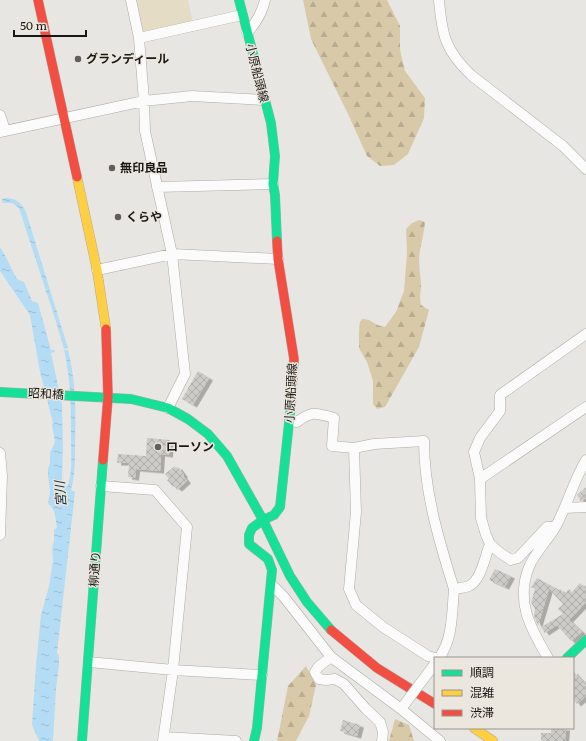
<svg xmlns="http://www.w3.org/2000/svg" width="586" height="741" viewBox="0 0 586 741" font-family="Literata,'Noto Sans JP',serif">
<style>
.forest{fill:url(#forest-firs)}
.park{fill:#e5dcc6}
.water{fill:url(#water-ripples)}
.building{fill:url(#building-cross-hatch);filter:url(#shadow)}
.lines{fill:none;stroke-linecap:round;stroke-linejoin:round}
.street-casing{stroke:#acaaa7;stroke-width:11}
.fast-casing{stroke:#acaaa7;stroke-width:10}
.slow-casing{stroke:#acaaa7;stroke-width:10}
.jam-casing{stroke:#acaaa7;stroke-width:10}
.street{stroke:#fcfbfb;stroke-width:10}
.fast{stroke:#16e098;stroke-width:9}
.slow{stroke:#ffcf43;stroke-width:9}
.jam{stroke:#f24e42;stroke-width:9}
.street-bridge-casing{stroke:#acaaa7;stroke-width:11;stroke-linecap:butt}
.street-bridge{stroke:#fcfbfb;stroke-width:10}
.poi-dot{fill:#615f5c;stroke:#ece7de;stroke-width:1.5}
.labels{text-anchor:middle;stroke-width:3;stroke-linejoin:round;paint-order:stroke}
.poi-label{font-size:12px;font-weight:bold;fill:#191714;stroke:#ece7de;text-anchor:start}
.street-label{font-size:12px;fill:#191714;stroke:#ece7de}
.water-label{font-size:13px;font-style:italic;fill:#102c3c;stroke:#ece7de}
</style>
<defs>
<pattern id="forest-firs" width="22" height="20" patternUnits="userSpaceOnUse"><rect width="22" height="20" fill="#d8c9a8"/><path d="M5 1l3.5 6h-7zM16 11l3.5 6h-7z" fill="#b9ac90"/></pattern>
<pattern id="water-ripples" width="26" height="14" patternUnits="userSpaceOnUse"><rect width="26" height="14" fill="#b4ddf5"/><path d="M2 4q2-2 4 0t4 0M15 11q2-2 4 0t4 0" fill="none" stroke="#9abdd1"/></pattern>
<pattern id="building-cross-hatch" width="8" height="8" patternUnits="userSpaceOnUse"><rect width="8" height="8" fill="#cccbc8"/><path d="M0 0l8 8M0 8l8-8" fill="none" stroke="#afaeab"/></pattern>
<filter id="shadow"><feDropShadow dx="4" dy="2.5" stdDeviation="0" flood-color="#0004"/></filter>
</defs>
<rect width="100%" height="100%" fill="#e8e6e2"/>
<!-- forest -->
<path class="forest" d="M 303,0 L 387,0 L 400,26 L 400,50 L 405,71 L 425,98 L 424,118 L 408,154 L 394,165 L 380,166 L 367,156 L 349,116 L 311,39 Z
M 419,220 L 425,222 C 424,232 422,240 420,250 C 418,261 420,272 421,284 C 421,292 419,296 421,305 L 429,310 L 419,347 L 385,407 L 377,409 L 373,404 L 373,381 L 367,362 L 359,348 L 359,331 L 360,322 L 362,319 C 373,319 374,326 385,327 L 396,312 L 404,291 L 407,253 L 406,229 L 412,223 Z
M 306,666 L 316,685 L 309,716 L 296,741 L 277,741 L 288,686 Z
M 395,719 L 409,725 L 414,741 L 389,741 Z"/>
<!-- park -->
<path class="park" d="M 135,0 L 188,0 L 193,23 L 145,33 L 141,31 Z"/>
<!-- water -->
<path class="water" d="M 7,198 C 17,199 22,203 26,212 L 68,348 L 64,349 L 57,325 L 19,208 L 12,203 L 3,203 L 2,199 Z
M 0,247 C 7,258 11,268 17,279 L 24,282 L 32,301 L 38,303 L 51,350 L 55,350 L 55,352 L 51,353 L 62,404 L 63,448 L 62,481 L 67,487 C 73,473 71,455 71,440 C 71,410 71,380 64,350 L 68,350 C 76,381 76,414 75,447 C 75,462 75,476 71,490 L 75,492 L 57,653 L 59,656 L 59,666 L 56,689 L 53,741 L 39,741 L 32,725 L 36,665 L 41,615 L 49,586 L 53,560 L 52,549 L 54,540 L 54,530 L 57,527 C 55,519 56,509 48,504 L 50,491 L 48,476 L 48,469 L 50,463 L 50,453 L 55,442 L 52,425 L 53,423 L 40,372 L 30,315 L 0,271 Z"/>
<!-- building -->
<path class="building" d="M 198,371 L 209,378 L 193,405 L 182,399 Z
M 147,438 L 170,440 L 169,455 L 161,454 L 160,471 L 136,469 L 135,478 L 128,477 L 129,463 L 117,463 L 118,454 L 146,456 Z
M 175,466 L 176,468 L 178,467 L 184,475 L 183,476 L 187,481 L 178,489 L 174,486 L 173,487 L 167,480 L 169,479 L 165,474 Z
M 586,487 L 586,498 L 581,501 L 577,495 Z
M 495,569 L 511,576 L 505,587 L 489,580 Z
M 537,578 L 559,590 L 560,589 L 565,594 L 569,589 L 572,592 L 580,583 L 586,589 L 586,602 L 569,620 L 582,632 L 571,641 L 557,625 L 545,633 L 541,627 L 563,614 L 558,609 L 563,604 L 549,589 L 538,626 L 534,616 L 535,609 L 531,602 L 535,589 L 531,587 Z
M 573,671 L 586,685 L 586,696 L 577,704 L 573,699 Z
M 343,720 L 360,725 L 357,736 L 340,731 Z
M 551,728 L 566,728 L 565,741 L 541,741 L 541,733 L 551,733 Z"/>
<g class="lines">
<!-- street casing -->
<g class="street-casing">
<path id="street" d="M 131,0 L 139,38 L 144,101 L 145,131 L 172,254 L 185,374 L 168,408
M 439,0 C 442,35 445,50 471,75 L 563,146 L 586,169
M 247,33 C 256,23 262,14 265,0
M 139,38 L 242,15
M 0,115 L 5,130
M 0,132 L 144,101 L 192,96 L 264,100
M 157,187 L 273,184
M 97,270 L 172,254 L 278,259
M 290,421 L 297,422 C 313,410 316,413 334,418 L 332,446 L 354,448 L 356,512 L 349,589 L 356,605 L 383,627 L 428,656 L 435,658
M 354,448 L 374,444 L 424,441 C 424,491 439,541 454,589 C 459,588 464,588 469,586 C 481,581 485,556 490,544
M 0,453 L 2,476 L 0,535
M 480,479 L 586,407
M 101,486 L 155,490 L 187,527 L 173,670 L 163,741
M 565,508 L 586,507
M 556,526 L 547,527 L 518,558 L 511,560 L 499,552 L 490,544 L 486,535 L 481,518 L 480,479 L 474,452 L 480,438 L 500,411 L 500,395 L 586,334
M 272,585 L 284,597 L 331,657 L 401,709 L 440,741
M 331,657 L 318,667 L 315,672 L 319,679 L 326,680 L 335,679 L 344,684 L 366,709 L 380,722 L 383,732 L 382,741
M 439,658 C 453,639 452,612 454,589
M 548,658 C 531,629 515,602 529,567 C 535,552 550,538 557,524 C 568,503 574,480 586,460
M 89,662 L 173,670 L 262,675
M 164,737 L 236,741"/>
</g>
<!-- fast casing -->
<g class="fast-casing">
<path id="fast" d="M 239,0 L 271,123 L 275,156 L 273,184 L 275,195 L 277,241
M 0,392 L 131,399 L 168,408 L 188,419 L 208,434 L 227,456 L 263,520 L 290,576 L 307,602 L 331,630
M 567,658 L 586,640
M 82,741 L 103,460
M 254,741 L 257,728 L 272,570 L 268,559 L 249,544 L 249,535 L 252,528 L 263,520 L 274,515 L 280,507 L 291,404"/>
</g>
<!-- slow casing -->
<g class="slow-casing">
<path id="slow" d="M 77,177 L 97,270 L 106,329
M 474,728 L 493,741"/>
</g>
<!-- jam casing -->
<g class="jam-casing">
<path id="jam" d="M 38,0 L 77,177
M 277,241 L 278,259 L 294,359 L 291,404
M 103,460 L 108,397 L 106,329
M 331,630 L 377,668 L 435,704"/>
</g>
<!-- street -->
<use href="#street" class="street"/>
<!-- fast -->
<use href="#fast" class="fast"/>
<!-- slow -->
<use href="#slow" class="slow"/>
<!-- jam -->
<use href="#jam" class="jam"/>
<!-- street-bridge casing -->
<g class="street-bridge-casing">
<path id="street-bridge" d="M 404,705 L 434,665"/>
</g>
<!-- street-bridge -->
<use href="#street-bridge" class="street-bridge"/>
</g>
<!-- markers -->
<g class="poi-dot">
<circle cx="78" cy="59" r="4"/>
<circle cx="112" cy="168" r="4"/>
<circle cx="118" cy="217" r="4"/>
<circle cx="158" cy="447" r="4"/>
</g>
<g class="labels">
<!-- poi labels -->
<g class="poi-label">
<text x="86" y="63">グランディール</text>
<text x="120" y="172">無印良品</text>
<text x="126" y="221">くらや</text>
<text x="166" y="451">ローソン</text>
</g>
<!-- street labels -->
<g class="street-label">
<text transform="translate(257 73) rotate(76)" y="4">小原船頭線</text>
<text transform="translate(291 393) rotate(-87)" y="4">小原船頭線</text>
<text transform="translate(46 394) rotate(3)" y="4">昭和橋</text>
<text transform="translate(95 569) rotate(-86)" y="4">柳通り</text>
</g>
<!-- water labels -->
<g class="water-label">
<text transform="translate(60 494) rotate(-94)" y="5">宮川</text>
</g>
</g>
<!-- legend -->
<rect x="434" y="657" width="140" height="72" fill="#ece7de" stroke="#98948d"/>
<rect x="442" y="670" width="20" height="6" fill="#16e098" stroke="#98948d"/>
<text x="470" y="677" font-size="12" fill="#191714">順調</text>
<rect x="442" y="690" width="20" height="6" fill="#ffcf43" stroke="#98948d"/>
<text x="470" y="697" font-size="12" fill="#191714">混雑</text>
<rect x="442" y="710" width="20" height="6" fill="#f24e42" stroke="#98948d"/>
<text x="470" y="717" font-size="12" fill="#191714">渋滞</text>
<!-- scale -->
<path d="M14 30v6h72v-6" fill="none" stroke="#191714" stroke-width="2"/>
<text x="20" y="30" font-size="12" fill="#191714" stroke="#ece7de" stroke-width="3" paint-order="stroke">50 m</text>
</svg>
